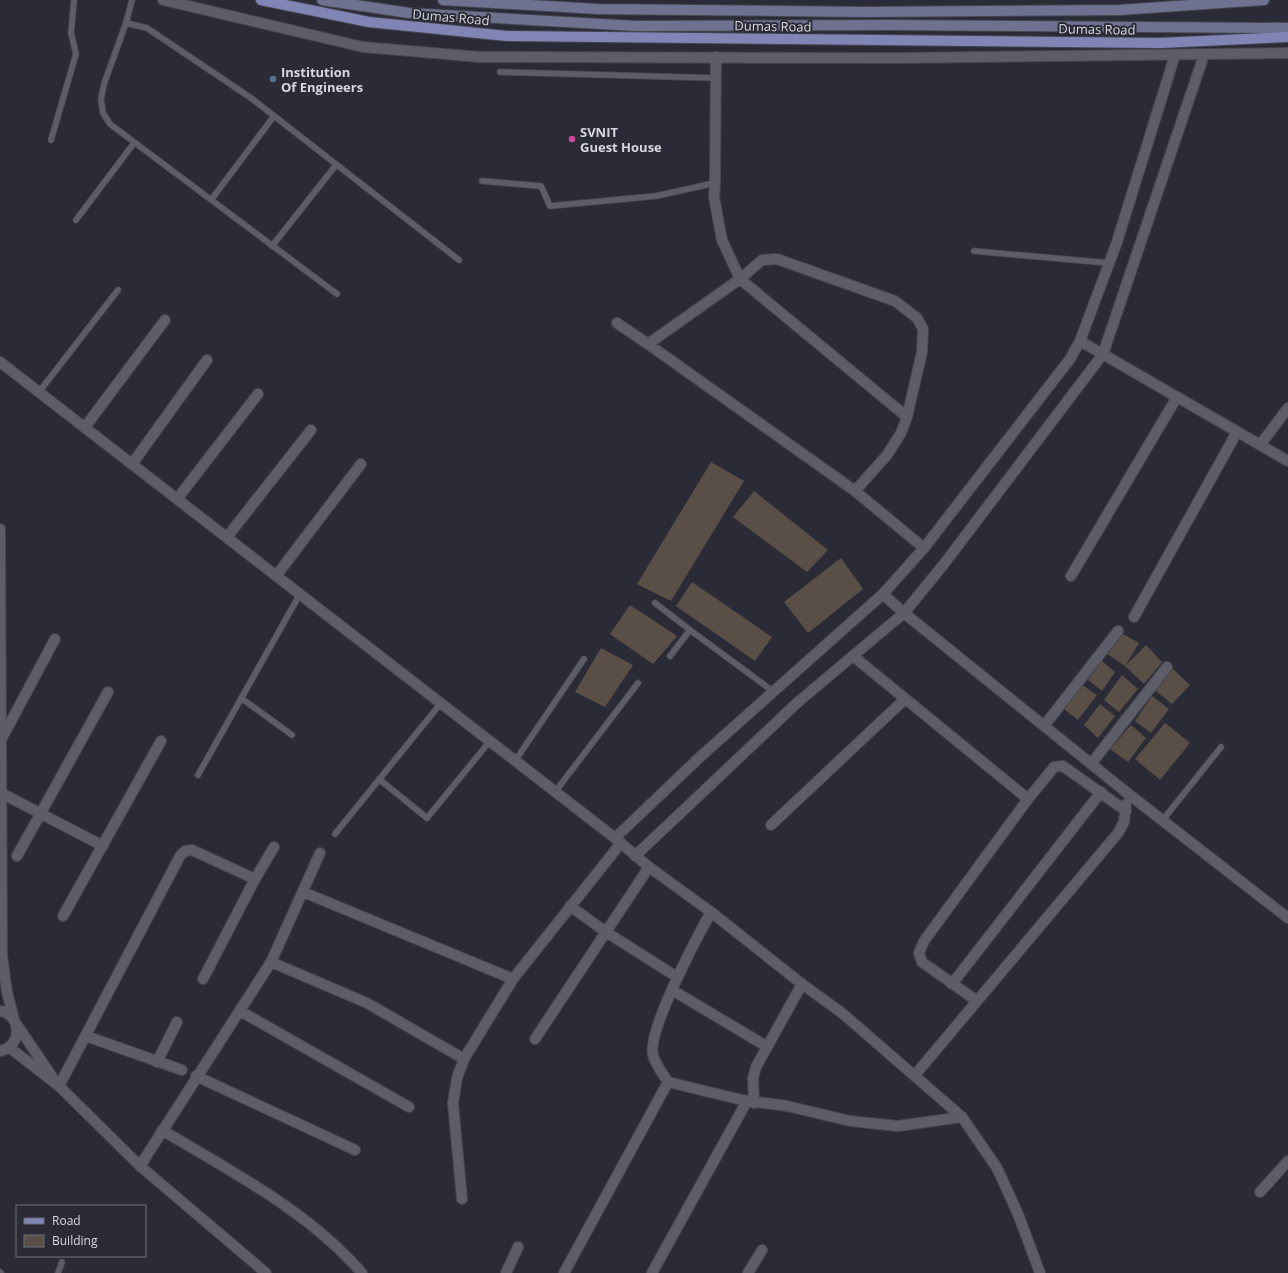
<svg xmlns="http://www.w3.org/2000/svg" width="1288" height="1273" viewBox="0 0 1288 1273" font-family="'Open Sans',sans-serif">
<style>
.building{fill:#5a4f47}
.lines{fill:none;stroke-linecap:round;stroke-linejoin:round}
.service-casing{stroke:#46464f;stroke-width:7}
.minor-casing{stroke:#46464f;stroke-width:12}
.tertiary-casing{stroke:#46464f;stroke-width:12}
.secondary-casing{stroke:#46464f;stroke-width:12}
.primary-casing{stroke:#46464f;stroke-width:12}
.service{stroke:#5c5d69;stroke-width:5.5}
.minor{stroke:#5c5d69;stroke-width:10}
.tertiary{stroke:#5c5d69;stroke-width:10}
.secondary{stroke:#6e7190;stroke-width:10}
.primary{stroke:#8085b6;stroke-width:10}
.service-dot{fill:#5c6f8a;stroke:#2a2b36;stroke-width:1.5}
.hotel-dot{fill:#d1479c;stroke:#2a2b36;stroke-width:1.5}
.labels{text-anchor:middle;stroke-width:4;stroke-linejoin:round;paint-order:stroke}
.street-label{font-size:13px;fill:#d6d7de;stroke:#2a2b36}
.poi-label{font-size:13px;font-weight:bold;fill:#d6d7de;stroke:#2a2b36;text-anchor:start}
</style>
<rect width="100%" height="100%" fill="#2a2b36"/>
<!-- building -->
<path class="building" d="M 711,462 L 744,481 L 671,601 L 637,584 Z
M 754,491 L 828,550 L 807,572 L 733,517 Z
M 841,558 L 863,589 L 808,633 L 784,602 Z
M 692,582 L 772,637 L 755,661 L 676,606 Z
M 630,605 L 677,636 L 653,664 L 610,634 Z
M 1121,633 L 1139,643 L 1125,666 L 1106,653 Z
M 1146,645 L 1162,662 L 1144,684 L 1125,666 Z
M 601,648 L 633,665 L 605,707 L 575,692 Z
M 1101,660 L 1115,672 L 1102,691 L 1088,680 Z
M 1172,668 L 1190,685 L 1172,704 L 1155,690 Z
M 1122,675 L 1138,689 L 1119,712 L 1104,700 Z
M 1082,685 L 1097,695 L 1078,720 L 1064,709 Z
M 1152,696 L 1169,709 L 1151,733 L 1135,721 Z
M 1100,704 L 1115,716 L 1098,738 L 1084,725 Z
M 1165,723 L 1190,743 L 1160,780 L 1135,759 Z
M 1131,725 L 1146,738 L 1128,762 L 1110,749 Z"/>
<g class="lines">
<!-- service casing -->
<g class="service-casing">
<path id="service" d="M 132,0 L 126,23 L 104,84 L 101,99 L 103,113 L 110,124 L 337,294
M 126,23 L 147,28 L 251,98 L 459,260
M 500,72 L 716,78
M 51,140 L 76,54 L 71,33 L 74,0
M 482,181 L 541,186 L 550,206 L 656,196 L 715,183
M 211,200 L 274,116
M 76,220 L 134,143
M 272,246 L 336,165
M 974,251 L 1109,263
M 39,392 L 118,290
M 655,603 L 690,630
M 670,656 L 690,630 L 774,692
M 241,698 L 292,735
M 515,761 L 584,659
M 198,775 L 300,594
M 379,779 L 427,818 L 490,741
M 555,792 L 638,683
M 1162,821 L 1221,747
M 335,834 L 441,703
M 0,1272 L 1,1273
M 58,1273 L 62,1262"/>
</g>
<!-- minor casing -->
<g class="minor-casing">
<path id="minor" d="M 716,57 L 715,183 L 714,197 L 722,240 L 740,279 L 907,417
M 617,323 L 648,344
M 85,427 L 165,320
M 1260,445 L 1288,408
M 132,464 L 207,360
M 855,491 L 887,455 L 901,433 L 907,417 L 922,352 L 923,329 L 917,318 L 895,301 L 777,259 L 762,260 L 740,279 L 648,344 L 855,491 L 924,548
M 177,499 L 258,394
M 227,537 L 311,430
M 276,576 L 361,464
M 1071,576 L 1177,397
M 883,594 L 904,613 L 1126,792 L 1288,918
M 1134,617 L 1237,432
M 853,656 L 1028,799
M 1044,726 L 1118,631
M 1,740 L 55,639
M 1091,764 L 1167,667
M 1,793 L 103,846
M 771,825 L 905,699
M 17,856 L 108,692
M 303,892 L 513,979
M 570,906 L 606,932 L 677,977
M 711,912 C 697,937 647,1031 653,1055 C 655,1064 663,1074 668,1082 L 742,1100 L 787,1106 L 850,1121 L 898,1126 L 962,1117
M 63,916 L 161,741
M 271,962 L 367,1003 L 464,1059
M 203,979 L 255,879 L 274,847
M 952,984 L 1101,792
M 672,990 L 766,1046
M 977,1001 L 922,962 L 919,953 L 924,941 L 1028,799 L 1054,767 L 1063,766 L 1126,811
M 240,1011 L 409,1107
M 86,1036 L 182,1070
M 535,1039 L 649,867
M 157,1062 L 177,1022
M 915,1075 L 1118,833 L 1124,822 L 1126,804
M 196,1076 L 355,1150
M 59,1086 L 180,856 L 185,851 L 192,850 L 255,879
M 754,1103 L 753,1078 L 756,1067 L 802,984
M 162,1130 C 232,1172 308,1211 362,1273
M 140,1166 L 271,962 L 320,853
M 1260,1192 L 1288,1161
M 462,1199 L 453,1103 L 457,1078 L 464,1059 L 513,979 L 621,843
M 506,1273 L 518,1247
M 564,1273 L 668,1082
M 652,1273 L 747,1101
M 748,1273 L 762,1250"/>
</g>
<!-- tertiary casing -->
<g class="tertiary-casing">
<path id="tertiary" d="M 163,0 L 363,47 L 480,57 L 897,58 L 1288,53
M 1080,341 L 1288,461
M 0,362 L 615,838 L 649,867 L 711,912 L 802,984 L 842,1013 L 962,1117 L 997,1168 L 1018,1214 L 1040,1273
M 0,529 L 2,956 L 7,992 L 14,1020
M 615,838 L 700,757 L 883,594 L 924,548 L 1070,359 L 1080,341 L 1117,242 L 1175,55
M 635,856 L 798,702 L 904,613 L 944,564 L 1103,354 L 1204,55
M 0,1011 C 23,1015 22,1047 0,1051
M 17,1025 L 53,1078
M 10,1048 L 59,1086 L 140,1166 L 266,1273"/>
</g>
<!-- secondary casing -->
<g class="secondary-casing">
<path id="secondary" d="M 322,0 L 409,13 L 636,26 L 890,25 L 1288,28
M 443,0 L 598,9 L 865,12 L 1119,10 L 1264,0"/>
</g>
<!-- primary casing -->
<g class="primary-casing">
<path id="primary" d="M 261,0 L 369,22 L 507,36 L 1160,43 L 1288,37"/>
</g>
<!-- service -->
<use href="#service" class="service"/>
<!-- minor -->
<use href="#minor" class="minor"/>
<!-- tertiary -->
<use href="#tertiary" class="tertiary"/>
<!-- secondary -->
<use href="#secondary" class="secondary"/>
<!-- primary -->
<use href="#primary" class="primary"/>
</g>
<!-- markers -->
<circle class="service-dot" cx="273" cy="79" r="4"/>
<circle class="hotel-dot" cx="572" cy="139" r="4"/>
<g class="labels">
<!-- street labels -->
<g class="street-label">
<text transform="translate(451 17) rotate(5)" y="5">Dumas Road</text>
<text transform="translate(773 26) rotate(1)" y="5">Dumas Road</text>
<text transform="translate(1097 29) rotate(1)" y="5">Dumas Road</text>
</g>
<!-- poi labels -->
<g class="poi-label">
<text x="281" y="77">Institution<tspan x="281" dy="15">Of Engineers</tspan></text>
<text x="580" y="137">SVNIT<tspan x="580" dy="15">Guest House</tspan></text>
</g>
</g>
<!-- legend -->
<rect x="16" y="1205" width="130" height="52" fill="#2a2b36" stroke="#6f7079"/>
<rect x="24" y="1218" width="20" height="6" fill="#8085b6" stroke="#6f7079"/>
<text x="52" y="1225" font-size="12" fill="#d6d7de">Road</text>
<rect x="24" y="1235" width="20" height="12" fill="#5a4f47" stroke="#6f7079"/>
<text x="52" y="1245" font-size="12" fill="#d6d7de">Building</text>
</svg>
